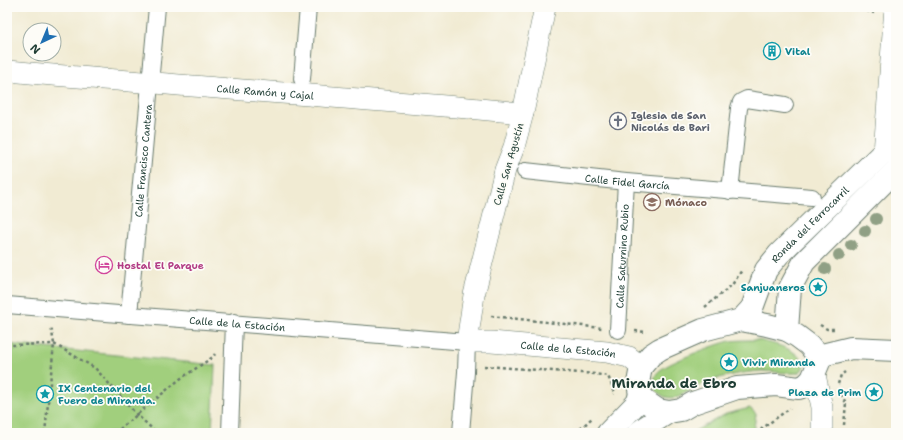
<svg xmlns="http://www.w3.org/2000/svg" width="903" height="440" viewBox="0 0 903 440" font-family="'Shantell Sans',sans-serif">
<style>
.green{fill:#a1cf7d;stroke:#608658}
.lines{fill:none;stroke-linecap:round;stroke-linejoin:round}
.pedestrian-casing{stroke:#687a6c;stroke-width:18}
.minor-casing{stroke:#687a6c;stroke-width:22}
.secondary-casing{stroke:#687a6c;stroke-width:24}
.path{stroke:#687a6c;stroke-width:2.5;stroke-dasharray:3 3;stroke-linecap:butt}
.pedestrian{stroke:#fff;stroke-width:16}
.minor{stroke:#fff;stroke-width:21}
.secondary{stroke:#fff;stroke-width:22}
.tree{fill:#90a085}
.labels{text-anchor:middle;stroke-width:3.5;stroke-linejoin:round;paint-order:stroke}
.culture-label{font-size:10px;font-weight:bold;fill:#0d838f;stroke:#fdfcf7;text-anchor:start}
.street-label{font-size:10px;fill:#1f3d34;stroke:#fdfcf7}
.worship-label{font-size:10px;font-weight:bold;fill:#5b616d;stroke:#fdfcf7;text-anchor:start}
.education-label{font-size:10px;font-weight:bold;fill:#785e54;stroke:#fdfcf7;text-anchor:start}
.hotel-label{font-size:10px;font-weight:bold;fill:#b23c85;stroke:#fdfcf7;text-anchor:start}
.district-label{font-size:14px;font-weight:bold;fill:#1f3d34;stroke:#fdfcf7}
</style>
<rect width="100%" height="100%" fill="#fdfcf7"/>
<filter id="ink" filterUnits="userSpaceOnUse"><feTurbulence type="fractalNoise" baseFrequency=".025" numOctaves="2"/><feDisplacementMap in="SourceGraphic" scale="8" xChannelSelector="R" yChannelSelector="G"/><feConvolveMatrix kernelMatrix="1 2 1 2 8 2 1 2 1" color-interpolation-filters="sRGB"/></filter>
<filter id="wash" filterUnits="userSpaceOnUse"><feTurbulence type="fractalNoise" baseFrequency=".012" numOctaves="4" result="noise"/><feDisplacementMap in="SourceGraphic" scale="16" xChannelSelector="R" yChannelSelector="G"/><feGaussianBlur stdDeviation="0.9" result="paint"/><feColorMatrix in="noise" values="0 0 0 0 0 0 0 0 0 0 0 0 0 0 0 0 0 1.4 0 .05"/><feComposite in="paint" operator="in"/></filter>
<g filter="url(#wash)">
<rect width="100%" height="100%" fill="#f1ebd3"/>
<!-- green -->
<path class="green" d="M 758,340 C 774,344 798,348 804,365 L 802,370 L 798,373 C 786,374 774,371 761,371 C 743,372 724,376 707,382 C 689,388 672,409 656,390 C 654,384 653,378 657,373 C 665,363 717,344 730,341 C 739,340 749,340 758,340 Z
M 7,344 L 215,365 L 212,433 L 7,433 Z
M 750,408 L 756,414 L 754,428 L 746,433 L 691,433 L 726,414 Z"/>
</g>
<g filter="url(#ink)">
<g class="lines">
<!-- pedestrian casing -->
<g class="pedestrian-casing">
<g id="pedestrian">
<path d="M 302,79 L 308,7"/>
<path id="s1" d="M 525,171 L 626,182 L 812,197"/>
<path d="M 730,191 L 739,108 L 741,102 L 747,99 L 785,105"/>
<path id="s2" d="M 7,305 L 467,342 L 466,372 L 461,433"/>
<path id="s3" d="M 129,315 L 157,7"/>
<path id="s4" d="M 618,330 L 626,182"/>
<path d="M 230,433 L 234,322"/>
</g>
</g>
<!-- minor casing -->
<g class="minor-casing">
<g id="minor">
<path id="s5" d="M 545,7 L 523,113 L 514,147 L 505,170 L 474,295 L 467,342 L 491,342 L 607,352 L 629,357 L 641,367"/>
<path id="s6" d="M 7,71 C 179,86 351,97 523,113"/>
<path d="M 884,153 L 895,7"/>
<path d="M 815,375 L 822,407 L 822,433"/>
</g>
</g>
<!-- secondary casing -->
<g class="secondary-casing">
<g id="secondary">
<path d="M 741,320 L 767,325 L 787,330 L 797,336 L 809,345 L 818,356 L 819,362 L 812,379 L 806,385 L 799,388 L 776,385 L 737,388 L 693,403 L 681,410 L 669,412 L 658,410 L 645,401 L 640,395 L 638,383 L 641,367 L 651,355 L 660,349 L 703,330 Z"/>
<path id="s7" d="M 741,320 L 752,308 L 766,270 L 779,254 L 896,140"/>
<path d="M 787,330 L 790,288 L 804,262 L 896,170"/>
<path d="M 818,356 L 851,348 L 896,350"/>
<path d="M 608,433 L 637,403 L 640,395"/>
<path d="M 638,433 L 647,426 L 669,412"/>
</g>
</g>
<!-- path -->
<path class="path" d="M 855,7 L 874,13
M 705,307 L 732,285 L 742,270
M 491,316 L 602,328
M 820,325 L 827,329 L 834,329
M 635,331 L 647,332
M 7,348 L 12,345 L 54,344 L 95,368 L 137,415 L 157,433
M 484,366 L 595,374 L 608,376 L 615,393 L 614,394
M 838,384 L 841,375 L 845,372
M 841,394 L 846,403
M 844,425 L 846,403 L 844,403
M 45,433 L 54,344 L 51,326
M 115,433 L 180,379 L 213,357 L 215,354
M 576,433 L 593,417
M 756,433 L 790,408"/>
<!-- pedestrian -->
<use href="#pedestrian" class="pedestrian"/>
<!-- minor -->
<use href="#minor" class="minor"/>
<!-- secondary -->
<use href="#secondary" class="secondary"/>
</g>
<!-- trees -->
<g class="tree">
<circle cx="876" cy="219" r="6"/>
<circle cx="865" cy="231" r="6"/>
<circle cx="851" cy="245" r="6"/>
<circle cx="839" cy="255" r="6"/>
<circle cx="825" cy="269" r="6"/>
</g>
</g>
<!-- icons -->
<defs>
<g id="building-ring" transform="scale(0.9)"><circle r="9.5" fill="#fdfcf7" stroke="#0f9aa8" stroke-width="1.5"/><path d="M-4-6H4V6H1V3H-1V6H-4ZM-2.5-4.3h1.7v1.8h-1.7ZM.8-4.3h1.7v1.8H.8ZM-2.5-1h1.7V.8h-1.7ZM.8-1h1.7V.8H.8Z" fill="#0f9aa8"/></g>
<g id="church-ring" transform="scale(0.9)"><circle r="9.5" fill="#fdfcf7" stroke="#6b7280" stroke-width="1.5"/><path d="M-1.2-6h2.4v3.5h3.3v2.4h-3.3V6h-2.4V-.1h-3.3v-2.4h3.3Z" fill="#6b7280"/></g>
<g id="school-ring" transform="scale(0.9)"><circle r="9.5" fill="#fdfcf7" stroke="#8d6e63" stroke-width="1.5"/><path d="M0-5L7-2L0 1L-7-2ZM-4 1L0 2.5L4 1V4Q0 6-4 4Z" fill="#8d6e63"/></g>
<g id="hotel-ring" transform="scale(0.9)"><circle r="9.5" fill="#fdfcf7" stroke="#d1479c" stroke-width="1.5"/><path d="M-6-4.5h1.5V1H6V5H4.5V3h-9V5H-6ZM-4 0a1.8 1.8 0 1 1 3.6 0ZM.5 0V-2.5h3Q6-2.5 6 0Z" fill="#d1479c"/></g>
<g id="sight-ring" transform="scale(0.9)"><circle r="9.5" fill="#fdfcf7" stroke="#0f9aa8" stroke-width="1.5"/><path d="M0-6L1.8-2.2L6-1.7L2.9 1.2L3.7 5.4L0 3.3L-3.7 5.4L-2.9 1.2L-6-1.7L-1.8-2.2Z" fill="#0f9aa8"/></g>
</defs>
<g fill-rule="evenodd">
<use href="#building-ring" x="772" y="51"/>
<use href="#church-ring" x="618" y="121"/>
<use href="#school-ring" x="652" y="202"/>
<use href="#hotel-ring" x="104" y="265"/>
<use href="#sight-ring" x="818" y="287"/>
<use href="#sight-ring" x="729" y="362"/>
<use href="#sight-ring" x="874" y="392"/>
<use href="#sight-ring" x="45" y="394"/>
</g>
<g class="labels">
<!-- culture labels -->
<g class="culture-label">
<text x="785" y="55">Vital</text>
<text x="805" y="291" text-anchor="end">Sanjuaneros</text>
<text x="742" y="366">Vivir Miranda</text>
<text x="58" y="392">IX Centenario del<tspan x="58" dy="12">Fuero de Miranda.</tspan></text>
<text x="861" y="396" text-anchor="end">Plaza de Prim</text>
</g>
<!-- street labels -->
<g class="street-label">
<text dy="4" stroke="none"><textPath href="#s6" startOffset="259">Calle Ramón y Cajal</textPath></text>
<text dy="4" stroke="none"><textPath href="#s3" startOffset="155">Calle Francisco Cantera</textPath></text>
<text transform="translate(508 164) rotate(-74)" y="4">Calle San Agustín</text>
<text dy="4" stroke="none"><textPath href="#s1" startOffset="103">Calle Fidel García</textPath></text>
<text dy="4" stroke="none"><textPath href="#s7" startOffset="120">Ronda del Ferrocarril</textPath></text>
<text dy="4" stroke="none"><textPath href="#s4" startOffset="74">Calle Saturnino Rubio</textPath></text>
<text dy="4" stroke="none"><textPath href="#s2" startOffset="231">Calle de la Estación</textPath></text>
<text dy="4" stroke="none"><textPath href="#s5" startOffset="446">Calle de la Estación</textPath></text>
</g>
<!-- worship labels -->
<g class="worship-label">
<text x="631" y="119">Iglesia de San<tspan x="631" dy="12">Nicolás de Bari</tspan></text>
</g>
<!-- education labels -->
<g class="education-label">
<text x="665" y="206">Mónaco</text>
</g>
<!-- hotel labels -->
<g class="hotel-label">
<text x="117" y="269">Hostal El Parque</text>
</g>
<!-- district labels -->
<g class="district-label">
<text x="674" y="388">Miranda de Ebro</text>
</g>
</g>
<!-- margin -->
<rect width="903" height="440" fill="none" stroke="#fdfcf7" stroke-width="24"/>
<!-- north arrow -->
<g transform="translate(42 42) rotate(224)"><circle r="19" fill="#fdfcf7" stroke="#a4b0a9"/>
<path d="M0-3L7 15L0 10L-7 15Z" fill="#1f6fb2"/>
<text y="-6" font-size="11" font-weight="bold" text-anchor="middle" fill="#1f3d34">N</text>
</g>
</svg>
